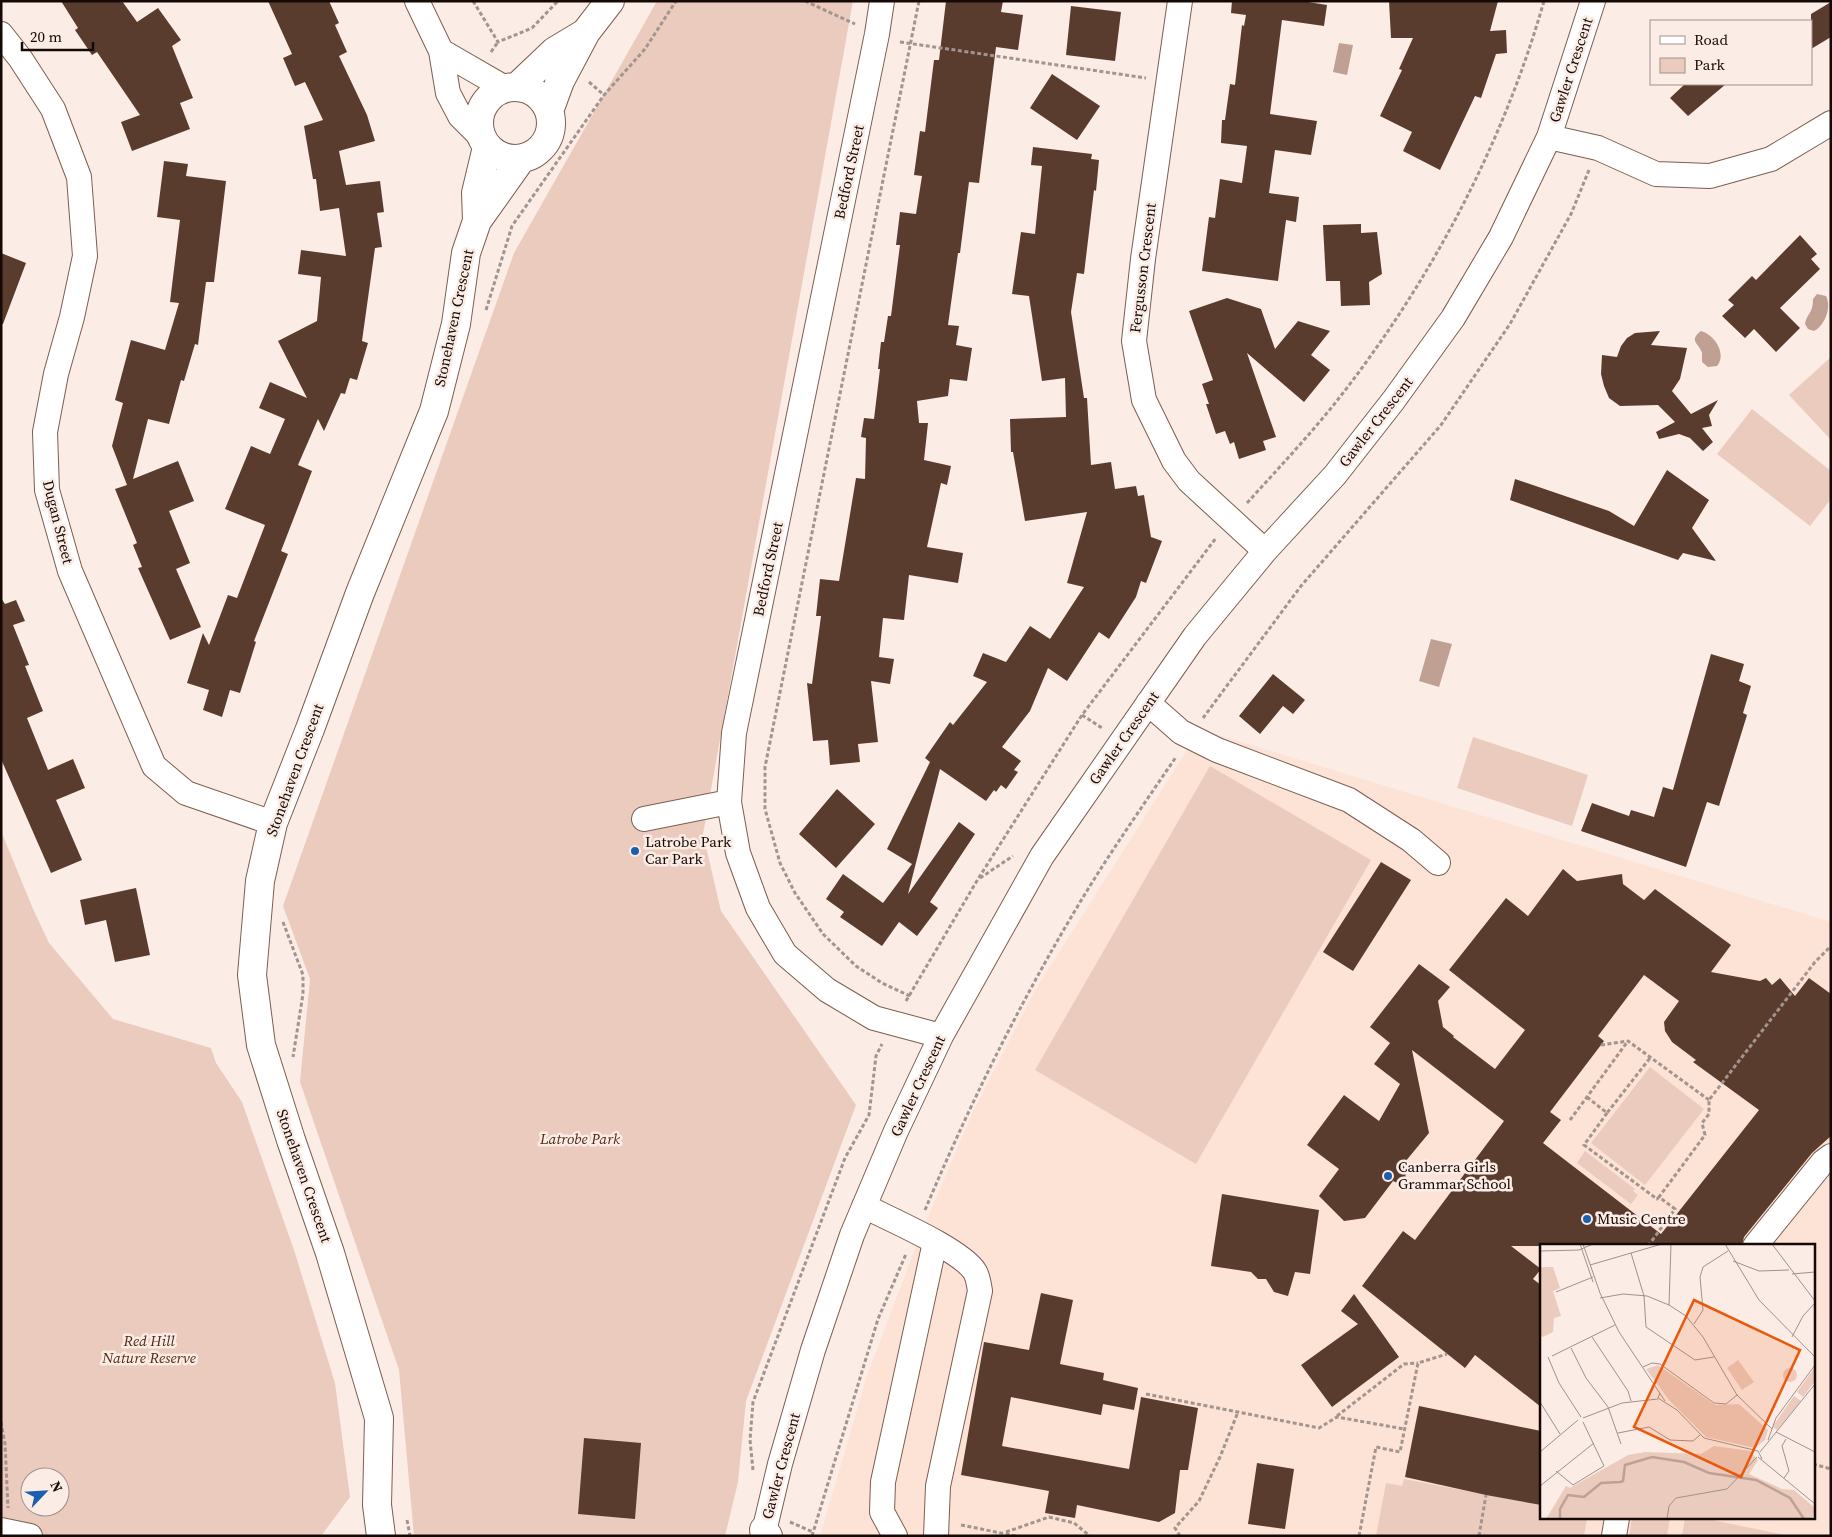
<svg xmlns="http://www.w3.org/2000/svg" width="1832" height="1537" viewBox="0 0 1832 1537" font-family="'Source Serif 4',serif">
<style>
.built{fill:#fde2d6;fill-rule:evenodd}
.green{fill:#ebcbbd;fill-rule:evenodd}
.water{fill:#bfa093}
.building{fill:#5a3c2f;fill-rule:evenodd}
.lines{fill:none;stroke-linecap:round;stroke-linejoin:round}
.minor-casing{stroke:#7d5e4f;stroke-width:26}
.major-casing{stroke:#7d5e4f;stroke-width:30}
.path{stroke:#a2948e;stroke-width:3;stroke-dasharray:4 2.5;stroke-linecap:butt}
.minor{stroke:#fff;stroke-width:24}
.major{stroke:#fff;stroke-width:28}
.poi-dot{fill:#1b5fb0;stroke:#fcece6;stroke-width:2}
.labels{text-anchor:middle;stroke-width:5;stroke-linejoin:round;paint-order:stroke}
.street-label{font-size:15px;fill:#150905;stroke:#fcece6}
.poi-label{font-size:15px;fill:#150905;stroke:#fcece6;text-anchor:start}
.park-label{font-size:15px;font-style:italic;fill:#532813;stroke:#fcece6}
.inset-river{fill:none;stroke:#bfa093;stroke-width:2.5}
.inset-road{fill:none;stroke:#a0918c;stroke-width:1}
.view{fill:#e8590c;fill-opacity:0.15;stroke:#e8590c;stroke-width:2.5}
.inset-edge{fill:none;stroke:#150905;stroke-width:2.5}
</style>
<rect width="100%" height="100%" fill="#fcece6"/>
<!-- built -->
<path class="built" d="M 1202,730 L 1831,922 L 1831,1523 L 1827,1536 L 820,1536 L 867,1376 L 919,1238 L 972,1114 L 1034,992 L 1189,747 ZM 1541,1246 L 1813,1246 L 1813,1518 L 1541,1518 Z"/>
<!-- green -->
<path class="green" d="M 657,1 L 853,1 L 703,834 L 721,911 L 856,1105 L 746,1401 L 738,1482 L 725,1536 L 414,1536 L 399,1370 L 300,1082 L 310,979 L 283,906 L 514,253 Z
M 1831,357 L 1831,440 L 1789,395 Z
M 1752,409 L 1831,471 L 1831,499 L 1810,526 L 1717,454 Z
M 1473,737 L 1588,775 L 1572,826 L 1457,788 Z
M 1210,766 L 1371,860 L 1196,1164 L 1035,1070 Z
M 1,831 L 33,909 L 49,943 L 113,1019 L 211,1048 L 216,1063 L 242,1102 L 295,1253 L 335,1383 L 350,1497 L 321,1536 L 1,1536 ZM 30,1477 L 60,1477 L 60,1507 L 30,1507 Z
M 1650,1067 L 1704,1109 L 1645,1185 L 1591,1143 Z
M 1585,1151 L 1635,1189 L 1633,1191 L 1638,1195 L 1631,1204 L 1577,1163 Z
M 1404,1479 L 1541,1505 L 1541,1518 L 1587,1518 L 1584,1536 L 1376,1536 L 1386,1483 L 1402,1486 Z
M 1632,1518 L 1670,1518 L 1667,1536 L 1629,1536 Z
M 1685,1518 L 1703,1518 L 1789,1536 L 1682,1536 Z"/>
<!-- water -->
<path class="water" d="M 1339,43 L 1353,45 L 1347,75 L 1333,72 Z
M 1817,294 L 1826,296 C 1832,307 1825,325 1814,331 L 1808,329 L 1805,324 C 1807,313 1813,314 1813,299 Z
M 1701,331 C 1715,335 1727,354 1717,366 L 1708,367 L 1702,362 C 1702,361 1702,354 1702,353 C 1699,343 1688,341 1701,331 Z
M 1431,639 L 1452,644 L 1439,687 L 1419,681 Z"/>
<!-- building -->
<path class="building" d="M 61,1 L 122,1 L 137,22 L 158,8 L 181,40 L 172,46 L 193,98 L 180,103 L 190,129 L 132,151 L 121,122 L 140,115 L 97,52 L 92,55 L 75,30 L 78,28 Z
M 268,1 L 329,1 L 339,23 L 335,25 L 347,52 L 339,56 L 367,115 L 375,141 L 339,151 L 346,185 L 380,181 L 384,212 L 377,213 L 382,247 L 375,248 L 362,341 L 368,343 L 357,380 L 350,378 L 345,394 L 341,393 L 324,431 L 318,419 L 298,465 L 312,471 L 281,551 L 288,554 L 254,641 L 256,642 L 240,693 L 230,690 L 222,717 L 203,710 L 209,690 L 187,683 L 203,633 L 209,645 L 228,595 L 237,598 L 265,525 L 225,509 L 251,446 L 270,454 L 285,419 L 259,408 L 270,382 L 307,398 L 278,341 L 317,321 L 321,277 L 298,274 L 301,250 L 346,256 L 339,208 L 320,211 L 316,179 L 313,179 L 304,126 L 323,120 L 305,82 L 295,86 L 283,58 L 292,54 Z
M 946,1 L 1003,1 L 1001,12 L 1023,15 L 1018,50 L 996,47 L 979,183 L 969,182 L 960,253 L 958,253 L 948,325 L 959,326 L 956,345 L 972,348 L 967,381 L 950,379 L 948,396 L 917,401 L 919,423 L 928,423 L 924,460 L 951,466 L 947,485 L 941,483 L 927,547 L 963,553 L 958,583 L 909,575 L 904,620 L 883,618 L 879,657 L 894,659 L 890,684 L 871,681 L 878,742 L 858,744 L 860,762 L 830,765 L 828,740 L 813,741 L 807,683 L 812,684 L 821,616 L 816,616 L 820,579 L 839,581 L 856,478 L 865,479 L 866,438 L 861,437 L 864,418 L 874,419 L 880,369 L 878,369 L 881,342 L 884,342 L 888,316 L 891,316 L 900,245 L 896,245 L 900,212 L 916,214 L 922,176 L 914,175 L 920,131 L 925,132 L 934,60 L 939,60 Z
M 1232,1 L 1302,1 L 1327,5 L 1324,26 L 1282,20 L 1270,114 L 1317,121 L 1311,155 L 1275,150 L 1269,193 L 1299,197 L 1296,222 L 1286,220 L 1278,281 L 1202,271 L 1209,217 L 1215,218 L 1220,179 L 1242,183 L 1247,146 L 1221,143 L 1222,120 L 1225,120 L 1230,84 L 1235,85 L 1242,25 L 1244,26 L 1246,15 L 1231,13 Z
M 1389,1 L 1498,1 L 1490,31 L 1506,30 L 1507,53 L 1496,54 L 1481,98 L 1475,96 L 1440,170 L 1403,151 L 1412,132 L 1380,116 L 1402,70 L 1399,69 L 1413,38 L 1391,38 Z
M 1831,2 L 1831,37 L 1811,49 L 1811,14 Z
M 1071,6 L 1121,12 L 1115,61 L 1066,55 Z
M 1052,74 L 1100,106 L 1077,140 L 1030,108 Z
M 1685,84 L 1726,84 L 1688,116 L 1670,98 Z
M 1033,147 L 1092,154 L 1091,159 L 1099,160 L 1096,191 L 1094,190 L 1084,274 L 1077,273 L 1071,312 L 1084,398 L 1087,398 L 1091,465 L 1111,462 L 1115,489 L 1136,486 L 1138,496 L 1144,495 L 1151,537 L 1162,541 L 1146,583 L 1141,581 L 1136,597 L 1109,639 L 1099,632 L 1067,681 L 1048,668 L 1030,711 L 1002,747 L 1021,761 L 1014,770 L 1018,772 L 1006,789 L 1001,785 L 996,792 L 994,790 L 986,801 L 940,769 L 908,894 L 959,822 L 975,834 L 930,902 L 938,908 L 917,936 L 899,922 L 882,946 L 840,917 L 844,912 L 826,899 L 843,874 L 883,903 L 912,864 L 887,849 L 930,762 L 925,758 L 950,722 L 953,725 L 987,682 L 973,676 L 983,653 L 1006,662 L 1030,626 L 1050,639 L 1084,587 L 1067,583 L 1087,512 L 1025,521 L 1013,452 L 1011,452 L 1010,419 L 1066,417 L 1065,378 L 1042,381 L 1029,296 L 1012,294 L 1021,232 L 1035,234 L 1042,166 L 1031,165 Z
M 164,161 L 188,164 L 186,176 L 226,181 L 214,282 L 206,282 L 198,345 L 195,344 L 184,381 L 181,380 L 169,424 L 148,419 L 133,479 L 178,461 L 194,501 L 169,511 L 190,563 L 176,569 L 201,627 L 170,640 L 138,568 L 142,567 L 133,545 L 137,543 L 115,489 L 127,485 L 112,446 L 123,403 L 115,400 L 131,340 L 165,350 L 179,303 L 170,302 L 180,220 L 157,217 Z
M 1361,224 L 1361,233 L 1377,232 L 1382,274 L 1369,282 L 1370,305 L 1341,306 L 1340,281 L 1326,281 L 1323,225 Z
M 1800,235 L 1817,254 L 1811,259 L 1820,269 L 1780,308 L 1800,328 L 1776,352 L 1754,329 L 1745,338 L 1722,316 L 1734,305 L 1728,300 L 1752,276 L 1756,280 Z
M 1,253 L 26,263 L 3,324 L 1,324 Z
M 1227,298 L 1261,309 L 1275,349 L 1298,321 L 1330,331 L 1311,355 L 1330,370 L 1304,402 L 1247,353 L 1276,437 L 1263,441 L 1266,450 L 1239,459 L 1234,442 L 1230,444 L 1225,431 L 1216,434 L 1206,404 L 1209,404 L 1202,384 L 1213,380 L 1189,311 Z
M 1660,331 L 1651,345 L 1687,348 L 1680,379 L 1672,391 L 1691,414 L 1718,400 L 1709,415 L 1712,426 L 1702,428 L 1713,442 L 1703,451 L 1690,438 L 1679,434 L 1659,439 L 1656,432 L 1675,422 L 1658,405 L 1620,406 L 1609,398 L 1604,386 L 1601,374 L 1602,355 L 1617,357 L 1621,346 L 1627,338 L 1635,333 Z
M 1667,470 L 1709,500 L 1692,528 L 1716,561 L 1683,553 L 1678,560 L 1510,500 L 1515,479 L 1609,511 L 1634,526 Z
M 1,598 L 5,604 L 16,600 L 25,621 L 13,625 L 29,665 L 25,666 L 43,711 L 27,718 L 48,770 L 73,759 L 85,788 L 56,800 L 82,860 L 51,873 L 1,759 Z
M 1711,654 L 1744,664 L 1739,681 L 1751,686 L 1743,713 L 1747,715 L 1719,806 L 1707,802 L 1686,867 L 1581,831 L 1592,803 L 1629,816 L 1631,810 L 1654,817 L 1663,787 L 1673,790 Z
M 1273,674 L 1305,700 L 1293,714 L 1283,706 L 1260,734 L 1239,716 Z
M 837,789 L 875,824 L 836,868 L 799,834 Z
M 1381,862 L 1411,880 L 1353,971 L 1323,952 Z
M 1563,869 L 1577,881 L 1622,874 L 1623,884 L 1644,900 L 1655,889 L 1731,945 L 1711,972 L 1760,981 L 1766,978 L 1772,985 L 1780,978 L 1795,996 L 1809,978 L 1831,994 L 1831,1136 L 1812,1153 L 1744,1237 L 1742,1246 L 1511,1246 L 1541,1269 L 1533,1279 L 1541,1285 L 1541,1407 L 1475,1355 L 1465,1368 L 1362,1286 L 1403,1231 L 1415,1240 L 1504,1121 L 1412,1050 L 1429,1133 L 1405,1162 L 1406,1187 L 1393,1181 L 1365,1218 L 1344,1221 L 1319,1196 L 1339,1169 L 1307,1145 L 1344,1095 L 1379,1121 L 1400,1084 L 1374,1064 L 1390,1043 L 1370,1027 L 1419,964 L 1450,987 L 1438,1001 L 1443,1027 L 1454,1036 L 1453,1037 L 1495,1069 L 1525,1030 L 1449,970 L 1506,898 L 1528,916 ZM 1644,975 L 1679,1001 L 1664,1022 L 1665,1031 L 1672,1042 L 1696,1060 L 1693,1062 L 1759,1110 L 1661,1234 L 1543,1143 L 1561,1120 L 1550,1112 L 1604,1041 L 1598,1036 Z
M 136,888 L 150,955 L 115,962 L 106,920 L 85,925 L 80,900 Z
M 1222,1194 L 1319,1210 L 1310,1274 L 1295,1272 L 1288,1296 L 1274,1292 L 1266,1279 L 1258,1279 L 1251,1272 L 1211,1266 Z
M 1041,1293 L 1073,1300 L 1060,1364 L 1104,1373 L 1103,1380 L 1138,1388 L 1134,1410 L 1103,1404 L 1101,1415 L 1011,1397 L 1002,1446 L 1129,1469 L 1141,1397 L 1198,1408 L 1188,1470 L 1180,1470 L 1175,1513 L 1159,1522 L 1077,1505 L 1075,1518 L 1045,1513 L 1049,1491 L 961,1475 L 984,1342 L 1029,1350 Z
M 1354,1294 L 1399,1357 L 1332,1407 L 1301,1365 L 1358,1324 L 1341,1311 Z
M 1419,1406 L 1541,1431 L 1541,1505 L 1486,1495 L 1405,1477 Z
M 584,1438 L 641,1443 L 635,1519 L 578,1514 Z
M 1257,1463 L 1294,1469 L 1285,1529 L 1248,1524 Z"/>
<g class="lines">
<!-- minor casing -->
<g class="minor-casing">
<path id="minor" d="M 417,1 L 441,51 L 448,93 L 460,116 L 481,137
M 882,1 L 877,34 L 734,733 L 729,802 L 738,853 L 758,908 L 785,954 L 827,990 L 874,1018 L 941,1036
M 1180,1 L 1143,259 L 1134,341 L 1144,400 L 1174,461 L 1189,481 L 1265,551
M 1,34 L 20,58 L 53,109 L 79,177 L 85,256 L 72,317 L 56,374 L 45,432 L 47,490 L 70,571 L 154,766 L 186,793 L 273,823
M 441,51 L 505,88
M 1549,137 L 1598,148 L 1656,174 L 1710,176 L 1771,159 L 1831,123
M 1148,703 L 1181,732 L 1217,750 L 1349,800 L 1411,840 L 1438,863
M 644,819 L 729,802
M 864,1206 C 889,1219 962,1250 975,1272 C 978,1277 979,1285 980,1291 L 938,1486 L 936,1536
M 1755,1246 L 1823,1162 L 1831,1156
M 1,1530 L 30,1536
M 763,1536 L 780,1464 L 813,1350 L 852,1235 L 896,1131 L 941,1036 L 1042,856 L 1195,636 L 1265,551 L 1335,475 L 1393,401 L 1453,318 L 1501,237 L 1549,137 L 1593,1
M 895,1536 L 882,1512 L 883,1482 L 935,1242
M 1614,1536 L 1617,1518"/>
</g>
<!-- major casing -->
<g class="major-casing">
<path id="major" d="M479 123a36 36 0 1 1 72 0a36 36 0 1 1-72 0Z
M 517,87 L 555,51 L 585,33
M 549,111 L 560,81 L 586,32 L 610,1
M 477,221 L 476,193 L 487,147
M 764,1530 L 768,1536
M 381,1536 L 377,1505 L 379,1418 L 330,1253 L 291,1140 L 261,1045 L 252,975 L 260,881 L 273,823 L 310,729 L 360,593 L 434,411 L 456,324 L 466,253 L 477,221 L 521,159"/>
</g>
<!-- path -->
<path class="path" d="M 473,1 L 498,42 L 532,28 L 558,1
M 805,1 L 855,24
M 900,42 L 1146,78
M 491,52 L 498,42
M 589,82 L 604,95
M 486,310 L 512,226 L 604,95 L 645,49 L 676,1
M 1247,503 C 1276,471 1305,440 1332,407 C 1427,288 1502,148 1544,1
M 1082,715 L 1102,728
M 1203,718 L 1301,586 L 1441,425 L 1510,324 L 1571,214 L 1589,170
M 980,878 L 1013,856
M 283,922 L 303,975 L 303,994 L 293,1057
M 910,996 L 882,983 L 856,966 L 823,934 L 795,893 L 780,863 L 765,809 L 765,767 L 919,1
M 906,1001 L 978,879 L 1082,715 L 1216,538
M 1601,1045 L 1628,1041 L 1709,1100
M 1587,1097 L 1607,1113 L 1650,1058
M 1607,1113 L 1584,1145 L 1657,1199 L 1659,1197
M 1570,1120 L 1628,1041
M 925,1210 C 974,1094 1031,980 1098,873 C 1123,834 1150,795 1176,757
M 1648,1246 L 1675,1209 L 1659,1197 L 1705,1135 L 1702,1123 L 1709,1114 L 1709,1100 L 1815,962 L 1830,947 L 1831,948
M 1146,1394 L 1319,1428 L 1337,1417 L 1404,1429
M 1337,1416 L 1404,1364 L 1418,1363
M 1,1422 L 5,1444 L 8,1508
M 1813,1464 L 1831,1469
M 753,1470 L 750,1440 L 753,1402 L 845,1158 L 869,1115 L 876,1056 L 882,1044
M 407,1520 L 410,1536
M 790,1522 L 813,1532
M 961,1525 L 1016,1536
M 1006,1532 L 1049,1517 L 1074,1523 L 1090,1536
M 812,1536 L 878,1319 L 906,1254
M 1180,1536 L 1175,1528 L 1199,1501 L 1220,1457 L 1238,1412
M 1359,1536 L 1376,1447 L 1400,1452 L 1418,1363 L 1447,1354
M 1479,1536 L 1486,1495"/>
<!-- minor -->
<use href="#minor" class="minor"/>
<!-- major -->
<use href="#major" class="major"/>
</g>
<!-- markers -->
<g class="poi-dot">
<circle cx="635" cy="851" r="5"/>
<circle cx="1388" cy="1176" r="5"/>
<circle cx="1587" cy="1219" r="5"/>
</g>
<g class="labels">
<!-- street labels -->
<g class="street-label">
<text transform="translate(1571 70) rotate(-72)" y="5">Gawler Crescent</text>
<text transform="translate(849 172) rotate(-78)" y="5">Bedford Street</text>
<text transform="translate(1143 268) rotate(-83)" y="5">Fergusson Crescent</text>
<text transform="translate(454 318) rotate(-78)" y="5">Stonehaven Crescent</text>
<text transform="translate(1376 422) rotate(-52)" y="5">Gawler Crescent</text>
<text transform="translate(58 522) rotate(76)" y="5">Dugan Street</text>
<text transform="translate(768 569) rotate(-78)" y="5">Bedford Street</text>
<text transform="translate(1124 738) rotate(-55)" y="5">Gawler Crescent</text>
<text transform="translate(295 770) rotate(-70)" y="5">Stonehaven Crescent</text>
<text transform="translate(918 1086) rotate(-65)" y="5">Gawler Crescent</text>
<text transform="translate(304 1176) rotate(71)" y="5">Stonehaven Crescent</text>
<text transform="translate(781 1466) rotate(-75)" y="5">Gawler Crescent</text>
</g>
<!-- poi labels -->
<g class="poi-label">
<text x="645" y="847">Latrobe Park<tspan x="645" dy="17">Car Park</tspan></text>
<text x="1398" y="1172">Canberra Girls<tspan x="1398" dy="17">Grammar School</tspan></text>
<text x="1597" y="1224">Music Centre</text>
</g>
<!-- park labels -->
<g class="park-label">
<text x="580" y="1144">Latrobe Park</text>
<text x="149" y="1346">Red Hill<tspan x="149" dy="17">Nature Reserve</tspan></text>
</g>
</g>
<!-- overview -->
<g transform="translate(1540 1244)">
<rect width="275" height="275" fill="#fcece6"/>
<path d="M 0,23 L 13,23 L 20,44 L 13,47 L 21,72 L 14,74 L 13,88 L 3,93 L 0,91 ZM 198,116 L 214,138 L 202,146 L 187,124 ZM 118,121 L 175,161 L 199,160 L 228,186 L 225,196 L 215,204 L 166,193 L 129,156 L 106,125 ZM 275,123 L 275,137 L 263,153 L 257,148 ZM243 131a7 7 0 1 1 14 0a7 7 0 1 1-14 0ZM 254,152 L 261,157 L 237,186 L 233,183 L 235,179 ZM 174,202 L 210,207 L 218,216 L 209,230 L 242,245 L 254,246 L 275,264 L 275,270 L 271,275 L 6,275 L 26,242 L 30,244 L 88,211 L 105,208 L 161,210 Z" fill="#ebcbbd"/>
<path class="inset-river" d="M 20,275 L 20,265 L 28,251 L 44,253 L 61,239 L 80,238 L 83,237 L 85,221 L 112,213 L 144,218 L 169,229 L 216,236 L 250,254 L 264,275"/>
<path class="inset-road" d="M 40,0 L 53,38M 43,0 L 60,49 L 79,88 L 125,157M 185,0 L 219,56 L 275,113M 232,0 L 275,57M 0,7 L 39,6 L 53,0M 91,9 L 104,52 L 106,83 L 155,116 L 174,113M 193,17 L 219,27 L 249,26M 50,21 L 122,0M 252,30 L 275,28M 16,48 L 53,33M 60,54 L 83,50 L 107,52 L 129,61 L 146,72 L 163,93 L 197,151 L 232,185M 129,61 L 131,0M 154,80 L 163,66 L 160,33 L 163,23 L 188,7M 52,93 L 88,147 L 91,157M 252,93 L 263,72 L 275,59M 31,104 L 46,134 L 68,163 L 81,200M 12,112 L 75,81M 8,113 L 19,139 L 41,173M 103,123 L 112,119 L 120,120 L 174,159 L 186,160 L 197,151M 120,149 L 118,154 L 137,166 L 164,194 L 218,207 L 222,215M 0,158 L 20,190M 43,174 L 82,159 L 118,155M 236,188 L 275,208M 78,189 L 109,183 L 130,196 L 153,197 L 160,191M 228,196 L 236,174 L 275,121M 0,208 L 38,176M 220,208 L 275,140M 218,213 L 275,260M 16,227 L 33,241 L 64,222 L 43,178M 244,234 L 249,227 L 242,202 L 246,195M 0,242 L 54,199M 127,275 L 129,262 L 136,254 L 187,245 L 217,213"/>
<path class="view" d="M 154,56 L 260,106 L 201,233 L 94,183 Z"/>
<rect width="275" height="275" class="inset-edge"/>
</g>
<!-- border -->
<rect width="1832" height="1537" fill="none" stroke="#150905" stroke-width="5"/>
<!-- legend -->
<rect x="1650" y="20" width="162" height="65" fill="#fcece6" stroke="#a0918c"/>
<rect x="1660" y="36" width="25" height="8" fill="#ffffff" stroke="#a0918c"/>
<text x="1694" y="45" font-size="15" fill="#150905">Road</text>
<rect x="1660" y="58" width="25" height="15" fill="#ebcbbd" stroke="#a0918c"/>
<text x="1694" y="70" font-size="15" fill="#150905">Park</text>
<!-- north arrow -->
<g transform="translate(45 1492) rotate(65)"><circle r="24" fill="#fcece6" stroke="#a0918c"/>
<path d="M0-4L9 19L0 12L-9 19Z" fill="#1b5fb0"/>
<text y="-8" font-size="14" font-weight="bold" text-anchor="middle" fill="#150905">N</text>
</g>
<!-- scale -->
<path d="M22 42v8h71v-8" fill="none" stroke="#150905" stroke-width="2.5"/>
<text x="30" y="42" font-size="15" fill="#150905" stroke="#fcece6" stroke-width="4" paint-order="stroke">20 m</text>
</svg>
